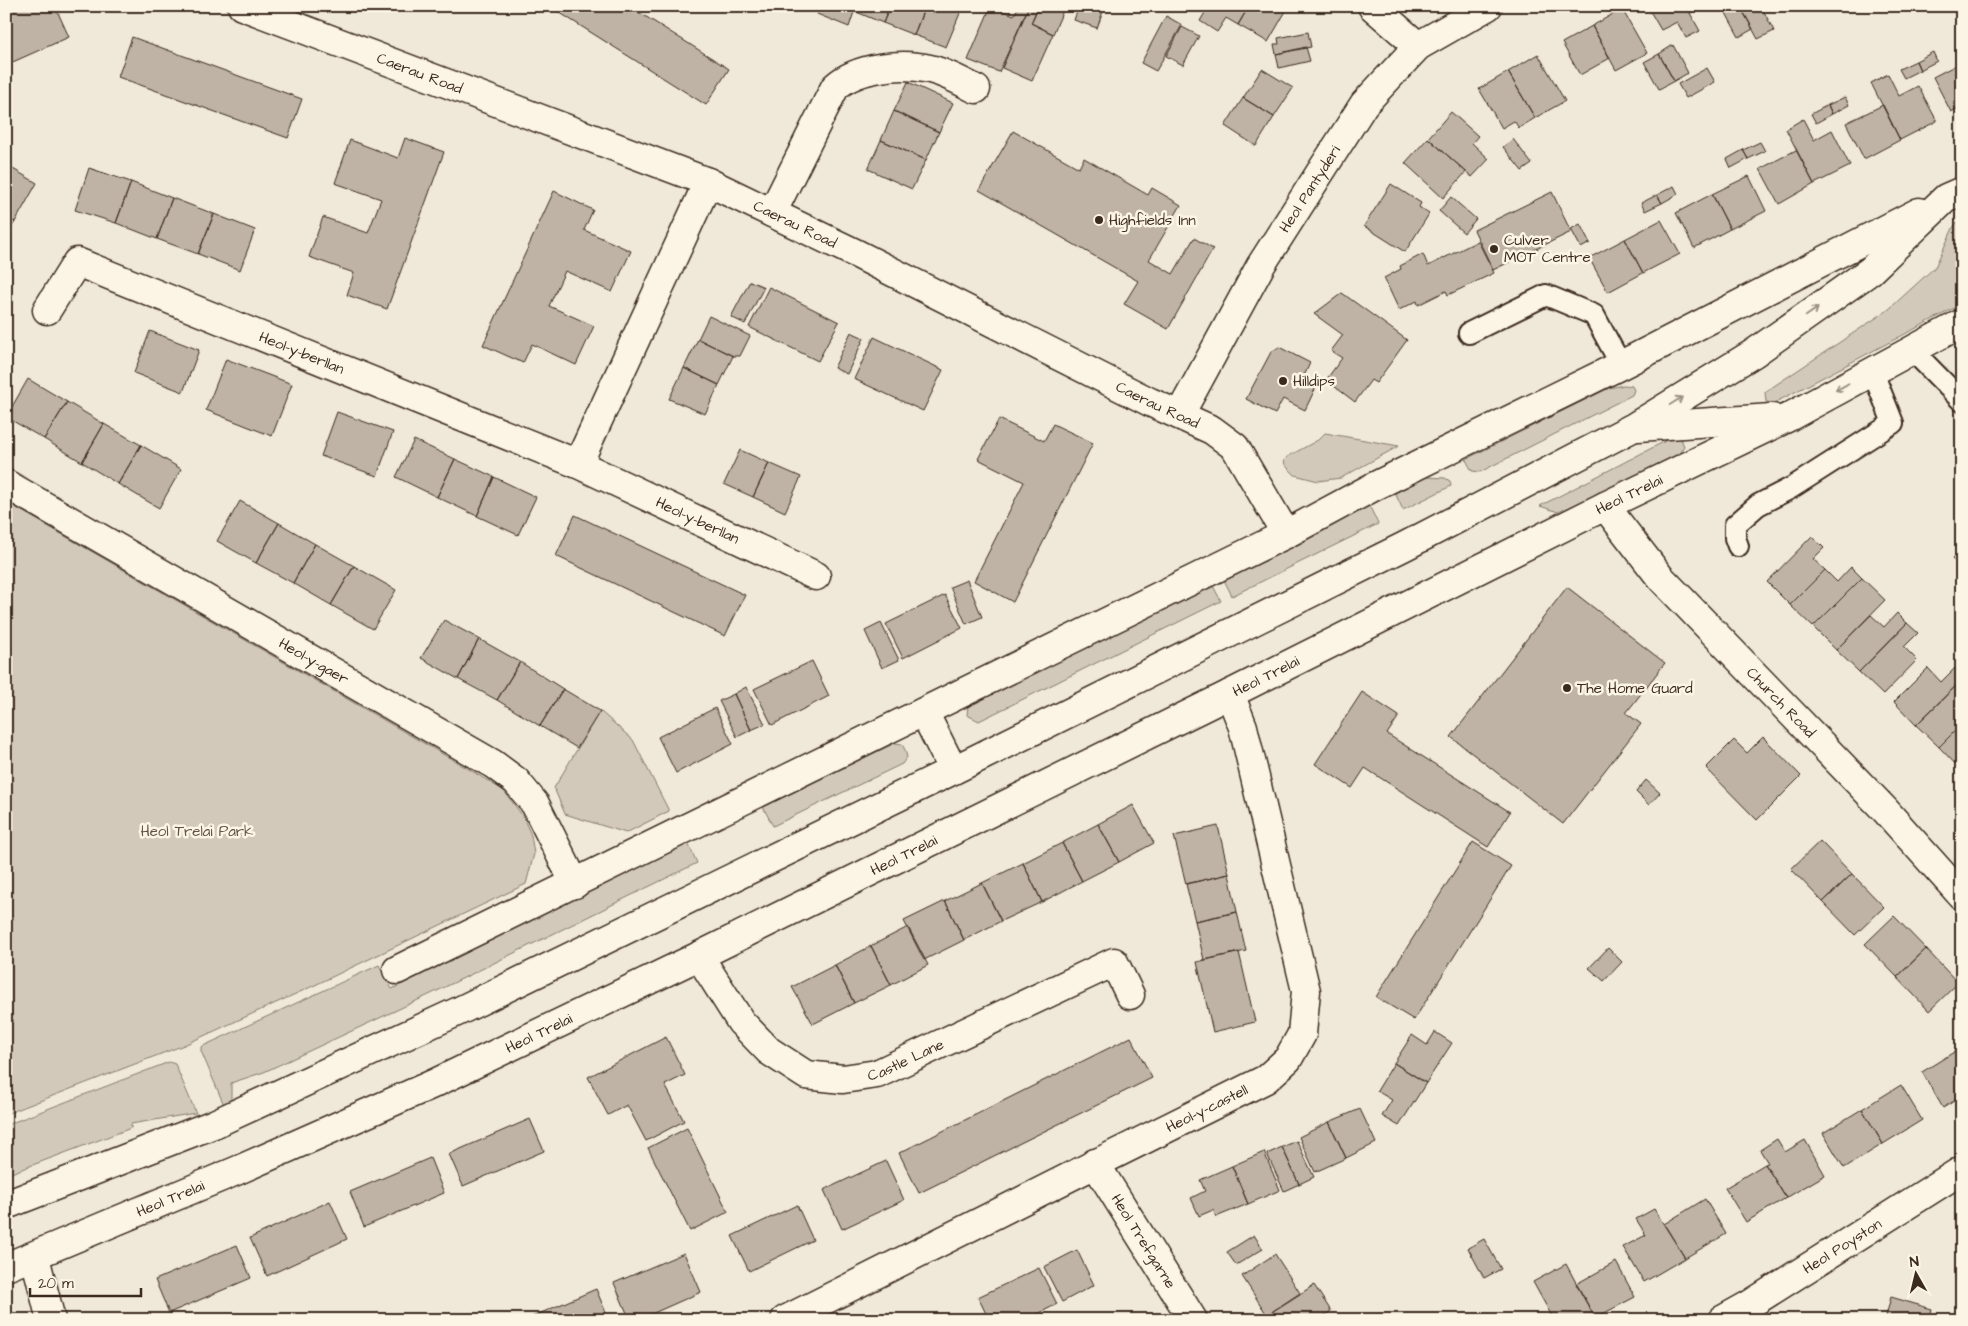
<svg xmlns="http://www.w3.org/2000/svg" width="1968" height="1326" viewBox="0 0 1968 1326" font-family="'Architects Daughter',sans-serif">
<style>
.green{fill:#d2c9ba;stroke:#867a6c}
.building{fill:#beb3a4;stroke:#3b2a1e}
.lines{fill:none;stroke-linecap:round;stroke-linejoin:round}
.lane-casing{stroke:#3b2a1e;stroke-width:24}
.street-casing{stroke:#3b2a1e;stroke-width:31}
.lane{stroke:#fcf5e5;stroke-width:20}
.street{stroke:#fcf5e5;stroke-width:28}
.oneway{stroke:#9c9082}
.poi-dot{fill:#3b2a1e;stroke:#fcf5e5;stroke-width:2}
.labels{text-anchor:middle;stroke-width:5;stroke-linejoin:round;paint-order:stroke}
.street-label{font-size:15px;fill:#3b2a1e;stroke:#fcf5e5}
.poi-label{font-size:15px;fill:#3b2a1e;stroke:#fcf5e5;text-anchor:start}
.park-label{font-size:15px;fill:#615245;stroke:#fcf5e5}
</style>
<rect width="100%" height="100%" fill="#f0e9d9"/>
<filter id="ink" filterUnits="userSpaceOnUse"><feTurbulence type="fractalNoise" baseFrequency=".02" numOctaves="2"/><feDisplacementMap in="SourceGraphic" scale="10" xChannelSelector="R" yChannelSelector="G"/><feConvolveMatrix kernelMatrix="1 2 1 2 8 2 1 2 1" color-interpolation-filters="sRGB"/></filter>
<g filter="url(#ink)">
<!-- green -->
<path class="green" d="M 1962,218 L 1962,304 L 1774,403 L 1766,402 L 1765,392 L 1888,310 L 1935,267 L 1954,226 Z
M 1624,385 L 1632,386 L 1634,390 L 1632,395 L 1480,472 L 1472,471 L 1466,460 L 1470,457 L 1609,388 Z
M 1325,433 L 1399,446 L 1341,478 L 1318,481 L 1295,475 L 1285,465 L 1284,460 L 1287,457 L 1318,440 Z
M 1673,437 L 1681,439 L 1684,446 L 1678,455 L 1561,513 L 1540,506 Z
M 1426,477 L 1445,478 L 1450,481 L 1451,486 L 1403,510 L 1395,493 Z
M 6,502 L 472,771 L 504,791 L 522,815 L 531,835 L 534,854 L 526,884 L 313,986 L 184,1045 L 6,1114 Z
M 1369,505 L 1378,524 L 1232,596 L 1223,578 Z
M 1212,584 L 1221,601 L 979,721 L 967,715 L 968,706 L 974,700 Z
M 600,711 L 633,740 L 669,811 L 626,833 L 565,814 L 554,788 Z
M 895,743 L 902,744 L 905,750 L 907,757 L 902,764 L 773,826 L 763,807 Z
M 688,843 L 697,863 L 431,994 L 264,1072 L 231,1083 L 231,1100 L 224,1105 L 201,1051 L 201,1047 L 379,965 L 392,989 Z
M 169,1062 L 175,1064 L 196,1113 L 131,1124 L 131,1128 L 6,1175 L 6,1125 Z"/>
<!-- building -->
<path class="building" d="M 22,6 L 55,6 L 69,37 L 6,65 L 6,13 Z
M 549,6 L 629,6 L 729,69 L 706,105 Z
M 821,6 L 856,6 L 849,27 L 817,14 Z
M 856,6 L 890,6 L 883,23 L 854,11 Z
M 890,6 L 925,6 L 914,35 L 883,23 Z
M 925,6 L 963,6 L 946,47 L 914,35 Z
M 991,6 L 1014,15 L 1019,6 L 1029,6 L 999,72 L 968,60 Z
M 1029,6 L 1037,9 L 1031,23 L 1053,34 L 1032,81 L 1002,68 Z
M 1039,6 L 1065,6 L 1053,34 L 1031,23 Z
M 1079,6 L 1105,6 L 1097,28 L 1074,20 Z
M 1209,6 L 1249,6 L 1238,25 L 1226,18 L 1217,32 L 1200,21 Z
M 1249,6 L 1279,6 L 1286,11 L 1268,42 L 1238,25 Z
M 1647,6 L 1686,6 L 1700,31 L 1686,38 L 1677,22 L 1661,30 Z
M 1686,6 L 1704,6 L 1690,13 Z
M 1740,6 L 1761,6 L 1774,31 L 1758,39 Z
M 1740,6 L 1753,29 L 1739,37 L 1726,13 Z
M 1622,9 L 1647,53 L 1616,70 L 1592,26 Z
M 1166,16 L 1182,25 L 1156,71 L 1141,63 Z
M 1592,26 L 1610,58 L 1580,75 L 1562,43 Z
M 1182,27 L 1199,36 L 1183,65 L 1166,56 Z
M 1308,32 L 1311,47 L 1276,54 L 1274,44 L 1279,44 L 1278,38 Z
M 132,37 L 302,99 L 288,138 L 118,77 Z
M 1673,45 L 1688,73 L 1674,81 L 1659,54 Z
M 1306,47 L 1310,61 L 1279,68 L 1276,54 Z
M 1933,52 L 1937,61 L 1920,70 L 1916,61 Z
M 1538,54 L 1565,101 L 1535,118 L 1508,72 Z
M 1659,54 L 1674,81 L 1659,89 L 1644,62 Z
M 1916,61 L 1920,70 L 1904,78 L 1899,69 Z
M 1962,62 L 1962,106 L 1951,112 L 1933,77 Z
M 1707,68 L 1715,82 L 1686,98 L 1678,84 Z
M 1262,69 L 1293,88 L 1274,117 L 1243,98 Z
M 1508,72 L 1535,118 L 1519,128 L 1514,121 L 1502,128 L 1479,89 Z
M 1888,74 L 1899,96 L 1918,86 L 1937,121 L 1900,140 L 1871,83 Z
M 908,82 L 953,103 L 939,132 L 894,111 Z
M 1845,97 L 1849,105 L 1832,114 L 1828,105 Z
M 1243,98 L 1274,117 L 1256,146 L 1225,126 Z
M 1828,105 L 1832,114 L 1816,123 L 1811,114 Z
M 1883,105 L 1900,140 L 1864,159 L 1846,123 Z
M 894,111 L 939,132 L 926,160 L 881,140 Z
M 1451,112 L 1478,136 L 1472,143 L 1489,159 L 1472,177 L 1428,138 Z
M 1803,119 L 1814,140 L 1832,130 L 1850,166 L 1814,184 L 1786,129 Z
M 1013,131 L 1079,168 L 1084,158 L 1148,195 L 1152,188 L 1181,205 L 1149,260 L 1173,274 L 1194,238 L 1213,249 L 1168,329 L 1124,304 L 1138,281 L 979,190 Z
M 405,138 L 444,152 L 387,309 L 347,295 L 354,273 L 309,257 L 323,217 L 368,233 L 381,199 L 335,183 L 350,140 L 398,158 Z
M 1428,138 L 1466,172 L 1443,198 L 1405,163 Z
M 1513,139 L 1532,164 L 1522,171 L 1503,147 Z
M 881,140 L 926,160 L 912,189 L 868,169 Z
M 1760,142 L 1765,151 L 1748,159 L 1743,150 Z
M 1743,150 L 1748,159 L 1731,168 L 1727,159 Z
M 1796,150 L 1814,184 L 1779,204 L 1760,169 Z
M 6,165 L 37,183 L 15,222 L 6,217 Z
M 89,168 L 131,182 L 116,223 L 75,210 Z
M 1749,176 L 1766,211 L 1730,229 L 1712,194 Z
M 131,182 L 172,198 L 157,239 L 116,223 Z
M 1391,184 L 1421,203 L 1419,207 L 1429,214 L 1405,252 L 1364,226 Z
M 1674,186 L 1678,194 L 1662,203 L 1657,195 Z
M 554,191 L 593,210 L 584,230 L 631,251 L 612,292 L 565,271 L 549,306 L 594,326 L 576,365 L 532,344 L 523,363 L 483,345 Z
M 1552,192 L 1571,232 L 1493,270 L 1474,230 Z
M 1712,194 L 1730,229 L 1694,248 L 1676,213 Z
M 1657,195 L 1662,203 L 1645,211 L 1641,203 Z
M 1451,197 L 1476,219 L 1464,233 L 1439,211 Z
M 172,198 L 214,214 L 198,254 L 157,239 Z
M 214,214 L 255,230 L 240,270 L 198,254 Z
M 6,217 L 15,222 L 6,236 Z
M 1661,220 L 1680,254 L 1643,273 L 1625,239 Z
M 1580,224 L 1590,243 L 1581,248 L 1571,229 Z
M 1625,239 L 1643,273 L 1608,292 L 1589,258 Z
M 1478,241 L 1494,273 L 1448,295 L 1446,291 L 1418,305 L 1417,301 L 1399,310 L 1384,278 L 1401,269 L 1400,266 L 1423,254 L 1428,266 Z
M 750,281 L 764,287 L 745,324 L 731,317 Z
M 769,287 L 839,322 L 818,361 L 749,327 Z
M 1342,293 L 1407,340 L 1376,383 L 1371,380 L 1355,402 L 1326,380 L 1342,358 L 1331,351 L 1343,335 L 1314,314 Z
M 709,316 L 750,336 L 740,356 L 733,356 L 698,339 Z
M 150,331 L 199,350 L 183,392 L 134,373 Z
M 851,332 L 864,338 L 847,374 L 834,368 Z
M 874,337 L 943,370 L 923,411 L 854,379 Z
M 698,339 L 733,356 L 719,385 L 684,368 Z
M 1279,347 L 1310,363 L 1303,378 L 1317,385 L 1305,410 L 1283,399 L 1275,414 L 1246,399 L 1271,352 Z
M 226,359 L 292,384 L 272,436 L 206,410 Z
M 684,368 L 719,385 L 705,414 L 669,399 Z
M 28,379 L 67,402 L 44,439 L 6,417 Z
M 67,402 L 104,424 L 82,462 L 44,439 Z
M 337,412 L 393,432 L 377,476 L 321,456 Z
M 999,419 L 1044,441 L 1053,424 L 1093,443 L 1013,602 L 974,581 L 1024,482 L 978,459 Z
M 104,424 L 141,445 L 118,484 L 82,462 Z
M 414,440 L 455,459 L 437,497 L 396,477 Z
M 141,445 L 181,469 L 159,508 L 118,484 Z
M 740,450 L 769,463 L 753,497 L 724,484 Z
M 455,459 L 494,477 L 477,516 L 437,497 Z
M 769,463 L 801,477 L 785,512 L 753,497 Z
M 494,477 L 536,497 L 518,535 L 477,516 Z
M 240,501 L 279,523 L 256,563 L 217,541 Z
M 575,515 L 745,595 L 725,636 L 556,556 Z
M 279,523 L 315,544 L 293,583 L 256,563 Z
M 1812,536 L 1824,548 L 1813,559 L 1825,570 L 1790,605 L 1767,582 Z
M 315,544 L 354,566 L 331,605 L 293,583 Z
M 1962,550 L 1962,569 L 1952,559 Z
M 354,566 L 396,590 L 373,629 L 331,605 Z
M 1851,567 L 1862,578 L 1813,627 L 1790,605 L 1825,570 L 1837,582 Z
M 1862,578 L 1885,600 L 1836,650 L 1813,627 Z
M 967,580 L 982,617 L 966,624 L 950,587 Z
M 1567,587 L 1665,663 L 1626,713 L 1641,724 L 1563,824 L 1451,737 Z
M 945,595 L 962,628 L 903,658 L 886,624 Z
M 1897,613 L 1907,623 L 1859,672 L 1836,650 L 1871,615 L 1884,627 Z
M 444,620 L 479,639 L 458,679 L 421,658 Z
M 881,623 L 899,660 L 882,668 L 865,631 Z
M 1907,623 L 1918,633 L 1904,647 L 1917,660 L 1883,695 L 1859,672 Z
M 479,639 L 520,662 L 497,700 L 458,679 Z
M 812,661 L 829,696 L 772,725 L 754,689 Z
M 520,662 L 563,689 L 540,726 L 497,700 Z
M 1928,668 L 1941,682 L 1955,668 L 1962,675 L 1962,680 L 1916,725 L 1894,702 Z
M 1962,680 L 1962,698 L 1960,700 L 1962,703 L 1962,724 L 1939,747 L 1916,725 Z
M 746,687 L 765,724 L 751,730 L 734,694 Z
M 563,689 L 600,711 L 577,748 L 540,726 Z
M 1362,692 L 1399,716 L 1387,734 L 1510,812 L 1488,847 L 1365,768 L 1352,788 L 1315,764 Z
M 734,694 L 751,730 L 737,737 L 719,701 Z
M 715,708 L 733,744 L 676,773 L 658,737 Z
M 1962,724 L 1962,769 L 1961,770 L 1939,747 Z
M 1763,737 L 1801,776 L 1757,820 L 1706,768 L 1734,740 L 1747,753 Z
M 1646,780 L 1660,793 L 1649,805 L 1636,792 Z
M 1133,805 L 1154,843 L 1119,862 L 1098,824 Z
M 1098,824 L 1119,862 L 1082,881 L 1062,843 Z
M 1218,826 L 1229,874 L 1186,884 L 1174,836 Z
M 1820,841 L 1852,874 L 1823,902 L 1791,869 Z
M 1473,842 L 1511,866 L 1414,1020 L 1376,997 Z
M 1062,843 L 1082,881 L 1042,902 L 1023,863 Z
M 1023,863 L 1042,902 L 1001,921 L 982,883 Z
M 1229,874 L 1237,912 L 1195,921 L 1186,884 Z
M 1852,874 L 1884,907 L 1855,935 L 1823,902 Z
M 982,883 L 1001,921 L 964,940 L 945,901 Z
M 945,901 L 964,940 L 924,960 L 904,921 Z
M 1237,912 L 1246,951 L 1204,960 L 1195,921 Z
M 1894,916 L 1926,949 L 1897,977 L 1865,944 Z
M 908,927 L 928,965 L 891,985 L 871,946 Z
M 871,946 L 891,985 L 854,1003 L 835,965 Z
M 1608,948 L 1622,962 L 1604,981 L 1589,968 Z
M 1926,949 L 1958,983 L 1929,1011 L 1897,977 Z
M 1239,952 L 1255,1022 L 1213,1032 L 1197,962 Z
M 835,965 L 854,1003 L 813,1024 L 792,987 Z
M 1435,1032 L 1452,1043 L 1426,1083 L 1394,1063 L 1412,1035 L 1427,1045 Z
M 666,1037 L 685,1075 L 665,1085 L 684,1121 L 646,1141 L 627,1105 L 608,1115 L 588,1077 Z
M 1131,1037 L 1152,1078 L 919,1193 L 899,1153 Z
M 1962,1047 L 1962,1096 L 1943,1108 L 1922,1072 Z
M 1394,1063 L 1426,1083 L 1399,1126 L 1382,1116 L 1392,1100 L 1377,1091 Z
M 1901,1085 L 1922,1120 L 1883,1144 L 1862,1109 Z
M 1360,1109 L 1376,1143 L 1346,1158 L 1329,1122 Z
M 1862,1109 L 1883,1144 L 1844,1168 L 1823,1133 Z
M 530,1119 L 544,1151 L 463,1186 L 449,1154 Z
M 1329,1122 L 1346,1158 L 1315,1172 L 1299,1137 Z
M 687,1128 L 728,1212 L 690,1231 L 648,1148 Z
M 1777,1139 L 1785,1152 L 1805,1140 L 1825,1175 L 1786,1198 L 1765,1164 L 1768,1163 L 1760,1150 Z
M 1297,1141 L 1314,1177 L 1299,1184 L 1282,1147 Z
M 1282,1147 L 1299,1184 L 1284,1191 L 1267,1154 Z
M 1264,1152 L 1280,1190 L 1248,1204 L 1232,1166 Z
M 430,1158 L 444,1193 L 364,1227 L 350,1192 Z
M 886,1161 L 904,1200 L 842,1229 L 824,1190 Z
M 1765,1164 L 1786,1198 L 1746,1222 L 1725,1188 Z
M 1232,1166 L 1248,1204 L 1216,1217 L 1213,1210 L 1199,1216 L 1191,1198 L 1205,1191 L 1200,1180 Z
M 1705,1199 L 1726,1234 L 1685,1258 L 1664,1224 Z
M 330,1201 L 347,1239 L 267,1276 L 250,1238 Z
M 797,1205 L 813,1240 L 749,1271 L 732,1236 Z
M 1654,1209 L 1685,1258 L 1644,1282 L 1623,1247 L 1646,1235 L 1636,1219 Z
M 1254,1235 L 1263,1249 L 1236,1265 L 1227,1252 Z
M 1484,1239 L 1501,1269 L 1484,1278 L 1468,1248 Z
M 237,1245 L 251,1278 L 169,1313 L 155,1280 Z
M 1077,1250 L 1094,1285 L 1062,1302 L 1044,1267 Z
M 684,1253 L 701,1292 L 638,1320 L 630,1320 L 614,1283 Z
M 1275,1254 L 1300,1293 L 1267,1315 L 1242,1276 Z
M 1616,1262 L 1635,1297 L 1595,1318 L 1576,1284 Z
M 1566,1264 L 1595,1318 L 1592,1320 L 1554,1320 L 1533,1282 Z
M 1039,1268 L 1057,1304 L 1026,1320 L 989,1320 L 978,1297 Z
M 1314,1285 L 1331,1311 L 1318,1320 L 1270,1320 L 1267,1315 Z
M 596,1289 L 609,1320 L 525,1320 Z
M 1891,1297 L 1932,1309 L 1929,1320 L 1885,1320 Z"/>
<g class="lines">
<!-- lane casing -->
<g class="lane-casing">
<path id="lane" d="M 1469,333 L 1546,295 L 1594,315 L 1621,365
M 1911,349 L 1962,401
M 1738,546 L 1735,538 L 1735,525 L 1758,505 L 1791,488 L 1893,423 L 1872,370"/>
</g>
<!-- street casing -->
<g class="street-casing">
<g id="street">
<path id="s1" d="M 242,6 L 708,182 L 855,253 L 1150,402 L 1212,430 L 1235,447 L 1286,534"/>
<path d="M 1372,6 L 1418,46"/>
<path d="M 772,213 L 835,87 C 857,67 902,62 930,69 C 946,73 962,82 976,89"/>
<path id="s2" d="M 47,310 L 77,262 L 578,464 L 816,576"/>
<path id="s3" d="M 1180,414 L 1261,265 L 1364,104 L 1418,46 L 1488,6"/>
<path d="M 1638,427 L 1772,418"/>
<path d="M 578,464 L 708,182"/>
<path id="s4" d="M 6,484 L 493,764 L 516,781 L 535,804 L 575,884"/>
<path id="s5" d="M 1605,506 L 1660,577 L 1885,810 L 1962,896"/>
<path d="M 924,712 L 953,770"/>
<path id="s6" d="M 699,956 L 741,1022 L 769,1051 L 806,1075 L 843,1079 L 877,1074 L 1114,962 L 1130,995"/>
<path d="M 397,970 L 1286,534 L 1375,486 L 1621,365 L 1919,212"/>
<path id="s7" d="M 1095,1163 L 1193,1320"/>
<path d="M 6,1205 L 214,1124 L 459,1011 L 976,759 L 1405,546 L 1634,427 L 1754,353 L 1870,271 L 1946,198 L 1962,191"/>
<path d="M 35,1257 L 51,1320"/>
<path id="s8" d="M 6,1267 L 236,1171 L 433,1084 L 699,956 L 1230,694 L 1605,506 L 1789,417 L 1962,323"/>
<path id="s9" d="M 785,1320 C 946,1240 1105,1158 1266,1079 L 1288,1059 L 1302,1034 L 1306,991 L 1243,727 L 1230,694"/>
<path id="s10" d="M 1722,1320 L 1749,1305 L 1962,1170"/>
</g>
</g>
<!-- lane -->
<use href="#lane" class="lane"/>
<!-- street -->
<use href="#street" class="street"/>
</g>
<!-- one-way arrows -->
<defs><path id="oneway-shaft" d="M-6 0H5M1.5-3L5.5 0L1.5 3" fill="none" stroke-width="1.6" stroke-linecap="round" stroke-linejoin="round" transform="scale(1.25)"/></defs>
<g class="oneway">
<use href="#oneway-shaft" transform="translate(1812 312) rotate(-35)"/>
<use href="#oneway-shaft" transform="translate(1842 387) rotate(151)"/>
<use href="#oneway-shaft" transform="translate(1676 401) rotate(-32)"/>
</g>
</g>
<!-- markers -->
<g class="poi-dot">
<circle cx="1099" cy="220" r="5"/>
<circle cx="1494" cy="249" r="5"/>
<circle cx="1283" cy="381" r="5"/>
<circle cx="1567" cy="688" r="5"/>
</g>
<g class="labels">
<!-- street labels -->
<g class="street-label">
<text dy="5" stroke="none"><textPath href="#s1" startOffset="190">Caerau Road</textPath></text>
<text dy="5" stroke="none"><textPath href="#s3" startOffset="260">Heol Pantyderi</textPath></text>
<text dy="5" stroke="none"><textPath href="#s1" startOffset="595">Caerau Road</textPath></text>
<text dy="5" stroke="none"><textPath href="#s2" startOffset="299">Heol-y-berllan</textPath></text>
<text dy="5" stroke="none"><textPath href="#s1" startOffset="1000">Caerau Road</textPath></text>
<text dy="5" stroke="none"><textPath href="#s8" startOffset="1798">Heol Trelai</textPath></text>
<text dy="5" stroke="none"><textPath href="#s2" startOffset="729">Heol-y-berllan</textPath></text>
<text dy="5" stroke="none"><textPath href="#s4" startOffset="355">Heol-y-gaer</textPath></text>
<text dy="5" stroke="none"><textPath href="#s8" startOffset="1392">Heol Trelai</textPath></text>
<text dy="5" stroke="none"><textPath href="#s5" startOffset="264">Church Road</textPath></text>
<text dy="5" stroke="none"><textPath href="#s8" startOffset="988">Heol Trelai</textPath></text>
<text dy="5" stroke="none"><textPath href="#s8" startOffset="582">Heol Trelai</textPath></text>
<text dy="5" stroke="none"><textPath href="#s6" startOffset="266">Castle Lane</textPath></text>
<text dy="5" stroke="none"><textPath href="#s9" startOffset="472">Heol-y-castell</textPath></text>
<text dy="5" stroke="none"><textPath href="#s8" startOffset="178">Heol Trelai</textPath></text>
<text dy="5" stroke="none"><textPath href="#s7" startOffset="92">Heol Trefgarne</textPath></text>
<text dy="5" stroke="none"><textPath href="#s10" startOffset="141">Heol Poyston</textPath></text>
</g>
<!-- poi labels -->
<g class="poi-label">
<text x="1109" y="225">Highfields Inn</text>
<text x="1504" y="245">Culver<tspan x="1504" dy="17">MOT Centre</tspan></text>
<text x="1293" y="386">Hilldips</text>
<text x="1577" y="693">The Home Guard</text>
</g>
<!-- park labels -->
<g class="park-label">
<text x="197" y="836">Heol Trelai Park</text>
</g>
</g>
<!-- margin -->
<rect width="1968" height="1326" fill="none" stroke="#fcf5e5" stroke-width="25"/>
<rect x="12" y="12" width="1943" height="1301" fill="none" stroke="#3b2a1e" stroke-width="2" filter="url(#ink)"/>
<!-- north arrow -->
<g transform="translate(1916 1274) rotate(352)" stroke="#fcf5e5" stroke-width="4" paint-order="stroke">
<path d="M0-4L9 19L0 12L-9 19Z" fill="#3b2a1e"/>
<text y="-8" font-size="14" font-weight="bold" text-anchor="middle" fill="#3b2a1e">N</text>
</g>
<!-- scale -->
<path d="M30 1288v8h111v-8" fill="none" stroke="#3b2a1e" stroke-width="2.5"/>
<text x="38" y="1288" font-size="15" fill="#3b2a1e" stroke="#fcf5e5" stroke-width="4" paint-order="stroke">20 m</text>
</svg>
